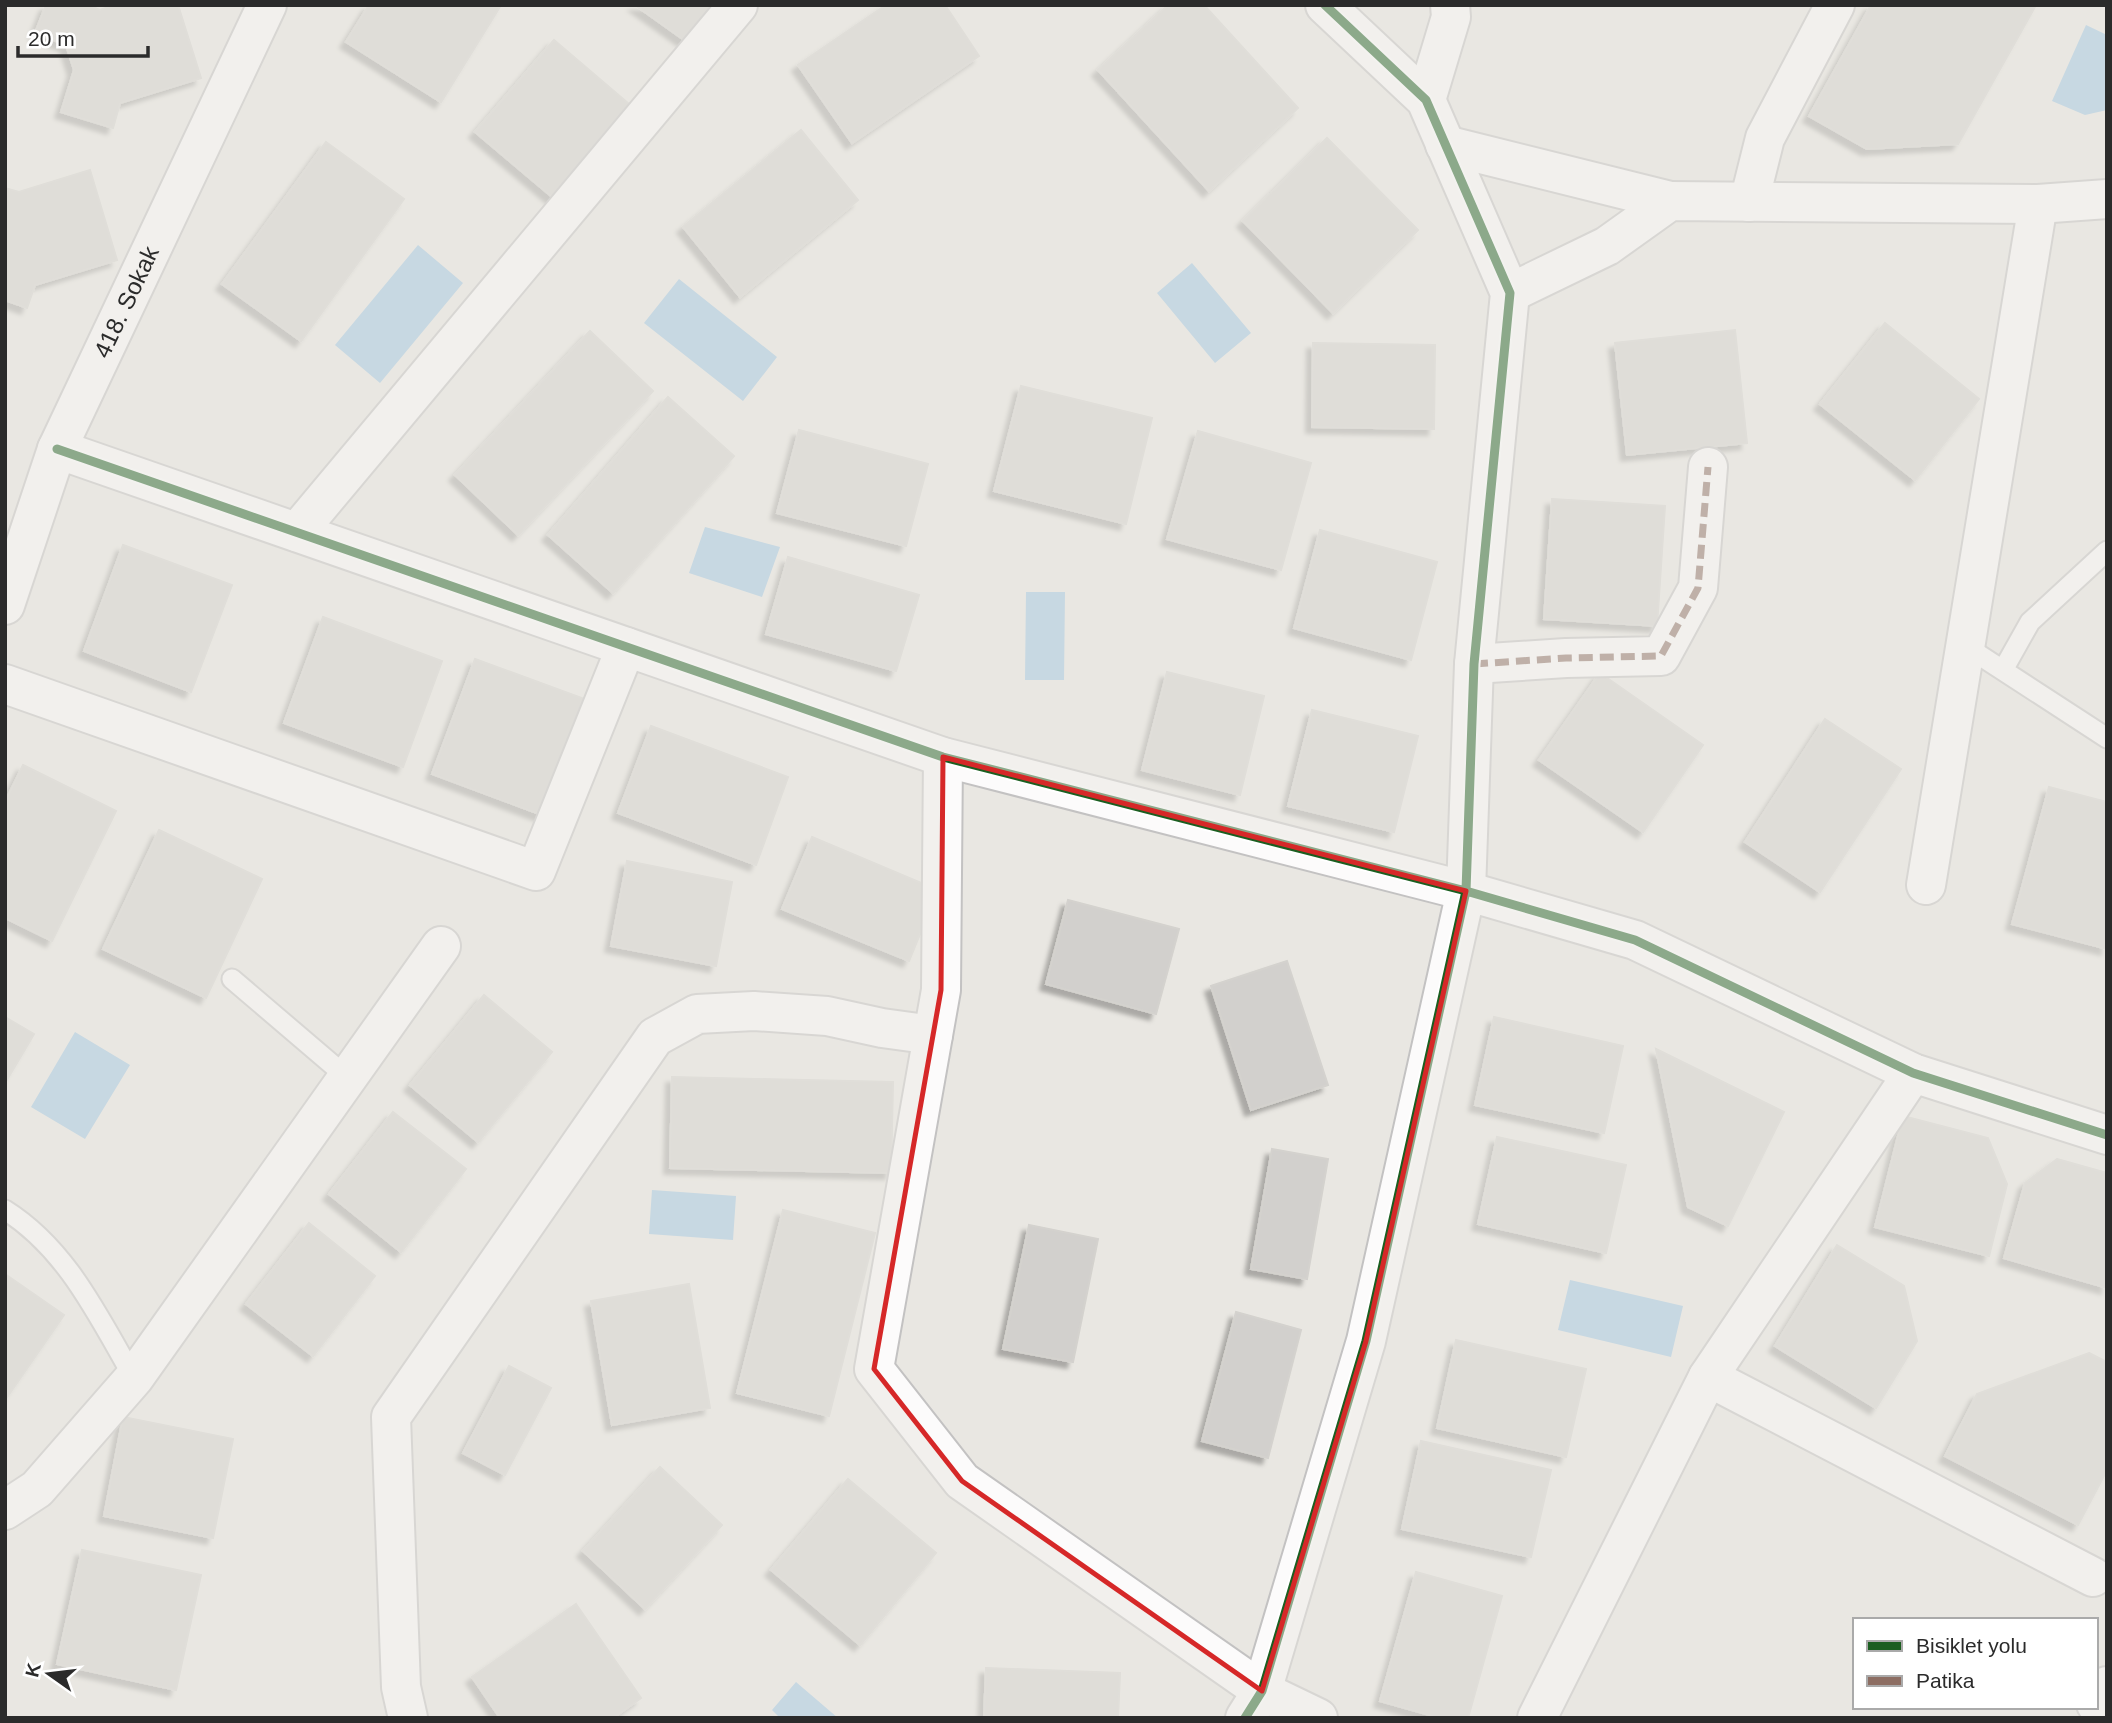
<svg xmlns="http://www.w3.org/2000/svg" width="2112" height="1723" viewBox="0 0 2112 1723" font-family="Arial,sans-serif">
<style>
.water{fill:#9dc5e2}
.building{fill:#d2d0cd;stroke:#d4d2ce;stroke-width:2;filter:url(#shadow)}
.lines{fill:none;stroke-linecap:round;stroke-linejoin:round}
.lane-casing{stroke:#c3c2c2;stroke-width:23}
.street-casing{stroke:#c3c2c2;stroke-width:42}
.lane{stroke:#fcfbfb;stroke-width:19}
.street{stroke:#fcfbfb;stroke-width:38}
.quiet{stroke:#8d6e63;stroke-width:7;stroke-dasharray:14 7;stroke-linecap:butt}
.cycleway-casing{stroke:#fff;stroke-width:13}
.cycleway{stroke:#1b5e20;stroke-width:9}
.marked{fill:none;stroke:#d62828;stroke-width:5;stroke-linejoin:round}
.labels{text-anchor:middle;stroke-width:5;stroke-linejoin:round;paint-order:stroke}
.street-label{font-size:24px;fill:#2b2b2b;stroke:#fff}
</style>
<defs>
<filter id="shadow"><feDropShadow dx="-6" dy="6" stdDeviation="2" flood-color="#0004"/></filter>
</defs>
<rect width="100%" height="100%" fill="#e9e7e2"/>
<!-- water -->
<path class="water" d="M 2086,25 L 2107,35 L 2107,110 L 2085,115 L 2052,101 Z
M 418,245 L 463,283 L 380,383 L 335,345 Z
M 1192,263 L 1251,333 L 1215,363 L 1157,293 Z
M 679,279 L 777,357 L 743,401 L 644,323 Z
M 705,527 L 780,547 L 762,597 L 689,573 Z
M 1026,592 L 1065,592 L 1064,680 L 1025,680 Z
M 75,1032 L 130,1065 L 85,1139 L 31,1107 Z
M 652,1190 L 736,1196 L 733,1240 L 649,1234 Z
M 1570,1280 L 1683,1306 L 1671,1357 L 1558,1330 Z
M 796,1682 L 838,1718 L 780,1718 L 772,1710 Z"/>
<!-- building -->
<path class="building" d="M 46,5 L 88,5 L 100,10 L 114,5 L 178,5 L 201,78 L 120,103 L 113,128 L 61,112 L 74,70 L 66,45 L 35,33 Z
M 369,5 L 501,5 L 441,102 L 346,42 Z
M 635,5 L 724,5 L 694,47 Z
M 886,5 L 945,5 L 979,56 L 852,143 L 798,65 Z
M 1168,5 L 1204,5 L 1298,108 L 1209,191 L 1098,70 Z
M 1871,5 L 2036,5 L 1958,144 L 1867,149 L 1809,116 Z
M 554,40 L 635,109 L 557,201 L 475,132 Z
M 801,130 L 858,200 L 740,297 L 683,227 Z
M 1327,138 L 1418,230 L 1333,313 L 1243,221 Z
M 326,142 L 404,199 L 301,341 L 222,284 Z
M 90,170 L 117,260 L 35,285 L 27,308 L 5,300 L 5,188 L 19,192 Z
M 1885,323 L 1979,399 L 1915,480 L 1820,404 Z
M 1735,330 L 1747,443 L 1627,455 L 1615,343 Z
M 590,331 L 653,391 L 518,535 L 455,475 Z
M 1313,343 L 1435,345 L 1434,429 L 1312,427 Z
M 1021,386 L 1152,418 L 1126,524 L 994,491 Z
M 668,397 L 734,456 L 613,593 L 548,535 Z
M 799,430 L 928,464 L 906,546 L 777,513 Z
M 1198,431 L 1311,463 L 1281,570 L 1167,539 Z
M 1552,499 L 1665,506 L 1657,626 L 1544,619 Z
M 1320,530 L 1437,562 L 1411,660 L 1294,628 Z
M 123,545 L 232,585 L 191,692 L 84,651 Z
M 788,557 L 919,595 L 896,671 L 766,634 Z
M 323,617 L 442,661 L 403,767 L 284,723 Z
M 475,659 L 590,701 L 547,817 L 432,774 Z
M 1167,672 L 1264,696 L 1240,795 L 1142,770 Z
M 1600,673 L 1703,745 L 1643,832 L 1539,760 Z
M 1312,710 L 1418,736 L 1394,832 L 1288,806 Z
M 1825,719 L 1901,769 L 1820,892 L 1745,842 Z
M 651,726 L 788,777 L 756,865 L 618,813 Z
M 23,765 L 116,811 L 52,941 L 5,918 L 5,802 Z
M 2049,787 L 2107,802 L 2107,949 L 2012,924 Z
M 159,830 L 262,879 L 206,998 L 103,949 Z
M 812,837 L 938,890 L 909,961 L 782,909 Z
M 627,861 L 732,882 L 716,966 L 611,946 Z
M 1068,900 L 1179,929 L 1156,1014 L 1046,984 Z
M 1287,961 L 1328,1085 L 1251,1110 L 1211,986 Z
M 484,995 L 552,1052 L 478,1142 L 410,1085 Z
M 5,1017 L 34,1034 L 5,1083 Z
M 1494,1017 L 1623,1046 L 1604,1133 L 1475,1105 Z
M 1656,1049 L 1784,1112 L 1728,1226 L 1688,1207 Z
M 672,1077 L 893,1082 L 891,1173 L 670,1168 Z
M 393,1112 L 466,1169 L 401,1252 L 329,1194 Z
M 1903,1116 L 1988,1138 L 2007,1184 L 1989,1256 L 1875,1227 Z
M 1497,1137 L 1626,1165 L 1606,1253 L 1478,1224 Z
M 1272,1149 L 1328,1159 L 1307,1279 L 1251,1269 Z
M 2057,1159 L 2107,1173 L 2107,1288 L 2004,1258 L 2025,1183 Z
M 783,1210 L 875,1233 L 829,1416 L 737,1393 Z
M 309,1223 L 375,1276 L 313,1356 L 246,1304 Z
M 1029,1225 L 1098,1239 L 1073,1362 L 1003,1349 Z
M 1837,1245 L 1904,1286 L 1917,1341 L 1876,1408 L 1775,1346 Z
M 5,1274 L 64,1315 L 5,1400 Z
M 689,1284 L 710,1408 L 612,1425 L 591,1301 Z
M 1236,1312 L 1301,1330 L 1268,1458 L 1202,1441 Z
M 1456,1340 L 1586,1369 L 1566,1457 L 1437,1428 Z
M 2089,1353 L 2107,1362 L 2107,1470 L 2078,1525 L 1945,1456 L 1977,1394 Z
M 509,1366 L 551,1388 L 505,1475 L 463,1453 Z
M 123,1417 L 233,1439 L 213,1538 L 104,1516 Z
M 1421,1441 L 1551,1470 L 1531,1557 L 1402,1529 Z
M 660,1467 L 722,1525 L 645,1609 L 583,1551 Z
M 848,1479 L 936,1553 L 860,1645 L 771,1570 Z
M 82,1550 L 201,1575 L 176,1690 L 57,1664 Z
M 1416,1572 L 1502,1596 L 1468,1718 L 1440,1718 L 1380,1701 Z
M 576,1604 L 641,1698 L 613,1718 L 500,1718 L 472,1677 Z
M 986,1668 L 1120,1673 L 1118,1718 L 984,1718 Z"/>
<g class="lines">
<!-- lane casing -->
<g class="lane-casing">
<path id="lane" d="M 1967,647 L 2107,738
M 2003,670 L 2030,622 L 2107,551
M 232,979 L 348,1078
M 5,1210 C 67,1249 98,1316 134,1378"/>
</g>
<!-- street casing -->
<g class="street-casing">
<g id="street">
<path d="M 1426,100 L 1451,17 L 1450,5"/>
<path d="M 1445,145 L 1670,201"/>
<path d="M 1749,202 L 1765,138 L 1835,5"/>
<path d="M 1510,293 L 1607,246 L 1670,201 L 2038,204 L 2107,199"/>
<path d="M 57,449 L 943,757 L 1466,891 L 1635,940 L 1913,1073 L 2107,1135"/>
<path d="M 297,532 L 738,5"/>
<path id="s1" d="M 5,605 L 57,449 L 267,5"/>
<path d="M 1474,664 L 1566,658 L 1661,656 L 1698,588 L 1708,467"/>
<path d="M 5,684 L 536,871 L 626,647"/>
<path d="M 943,757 L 941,990 L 874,1369 L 962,1481 L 1262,1691 L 1318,1718"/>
<path d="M 1926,885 L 2038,204"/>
<path d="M 1708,1377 L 2093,1577"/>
<path d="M 5,1510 L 37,1489 L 134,1378 L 441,946"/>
<path d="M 2096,1704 L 2107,1686"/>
<path d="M 408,1718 L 401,1687 L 391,1417 L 655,1037 L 697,1014 L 754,1011 L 827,1016 L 882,1028 L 933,1035"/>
<path d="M 1245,1718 L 1262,1691 L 1366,1341 L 1466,891 L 1474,664 L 1510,293 L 1426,100 L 1325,5"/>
<path d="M 1537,1718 L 1708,1377 L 1913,1073"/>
</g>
</g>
<!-- lane -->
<use href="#lane" class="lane"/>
<!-- street -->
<use href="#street" class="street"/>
<!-- quiet -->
<path class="quiet" d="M 1474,664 L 1566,658 L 1661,656 L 1698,588 L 1708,467"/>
<!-- cycleway casing -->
<g class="cycleway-casing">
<path id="cycleway" d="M 57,449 L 943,757 L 1466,891 L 1635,940 L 1913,1073 L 2107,1135
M 1245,1718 L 1262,1691 L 1366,1341 L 1466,891 L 1474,664 L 1510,293 L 1426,100 L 1325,5"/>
</g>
<!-- cycleway -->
<use href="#cycleway" class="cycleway"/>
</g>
<!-- marked area -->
<path d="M0 0H2112V1723H0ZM 943,757 L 1466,891 L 1366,1341 L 1262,1691 L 962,1481 L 874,1369 L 941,990 Z" fill="#e9e7e2" fill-opacity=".55" fill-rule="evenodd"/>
<path class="marked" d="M 943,757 L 1466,891 L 1366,1341 L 1262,1691 L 962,1481 L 874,1369 L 941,990 Z"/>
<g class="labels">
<!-- street labels -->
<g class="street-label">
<text dy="8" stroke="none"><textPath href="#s1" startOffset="327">418. Sokak</textPath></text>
</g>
</g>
<!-- border -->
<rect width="2112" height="1723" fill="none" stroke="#2b2b2b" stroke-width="14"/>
<!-- legend -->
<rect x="1853" y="1618" width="245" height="91" fill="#ffffff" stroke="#aaaaaa" stroke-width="2"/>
<rect x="1867" y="1641" width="35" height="10" fill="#1b5e20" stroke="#aaaaaa" stroke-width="2"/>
<text x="1916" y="1653" font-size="21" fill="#2b2b2b">Bisiklet yolu</text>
<rect x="1867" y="1676" width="35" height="10" fill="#8d6e63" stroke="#aaaaaa" stroke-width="2"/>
<text x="1916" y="1688" font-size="21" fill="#2b2b2b">Patika</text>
<!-- north arrow -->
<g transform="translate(49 1674) rotate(284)" stroke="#ffffff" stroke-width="5" paint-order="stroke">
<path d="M0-5L12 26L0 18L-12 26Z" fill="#2b2b2b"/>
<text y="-10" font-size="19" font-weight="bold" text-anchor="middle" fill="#2b2b2b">K</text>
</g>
<!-- scale -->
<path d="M18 46v10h130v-10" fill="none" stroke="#2b2b2b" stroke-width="3.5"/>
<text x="28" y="46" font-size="21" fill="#2b2b2b" stroke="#ffffff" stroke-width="5" paint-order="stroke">20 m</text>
</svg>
